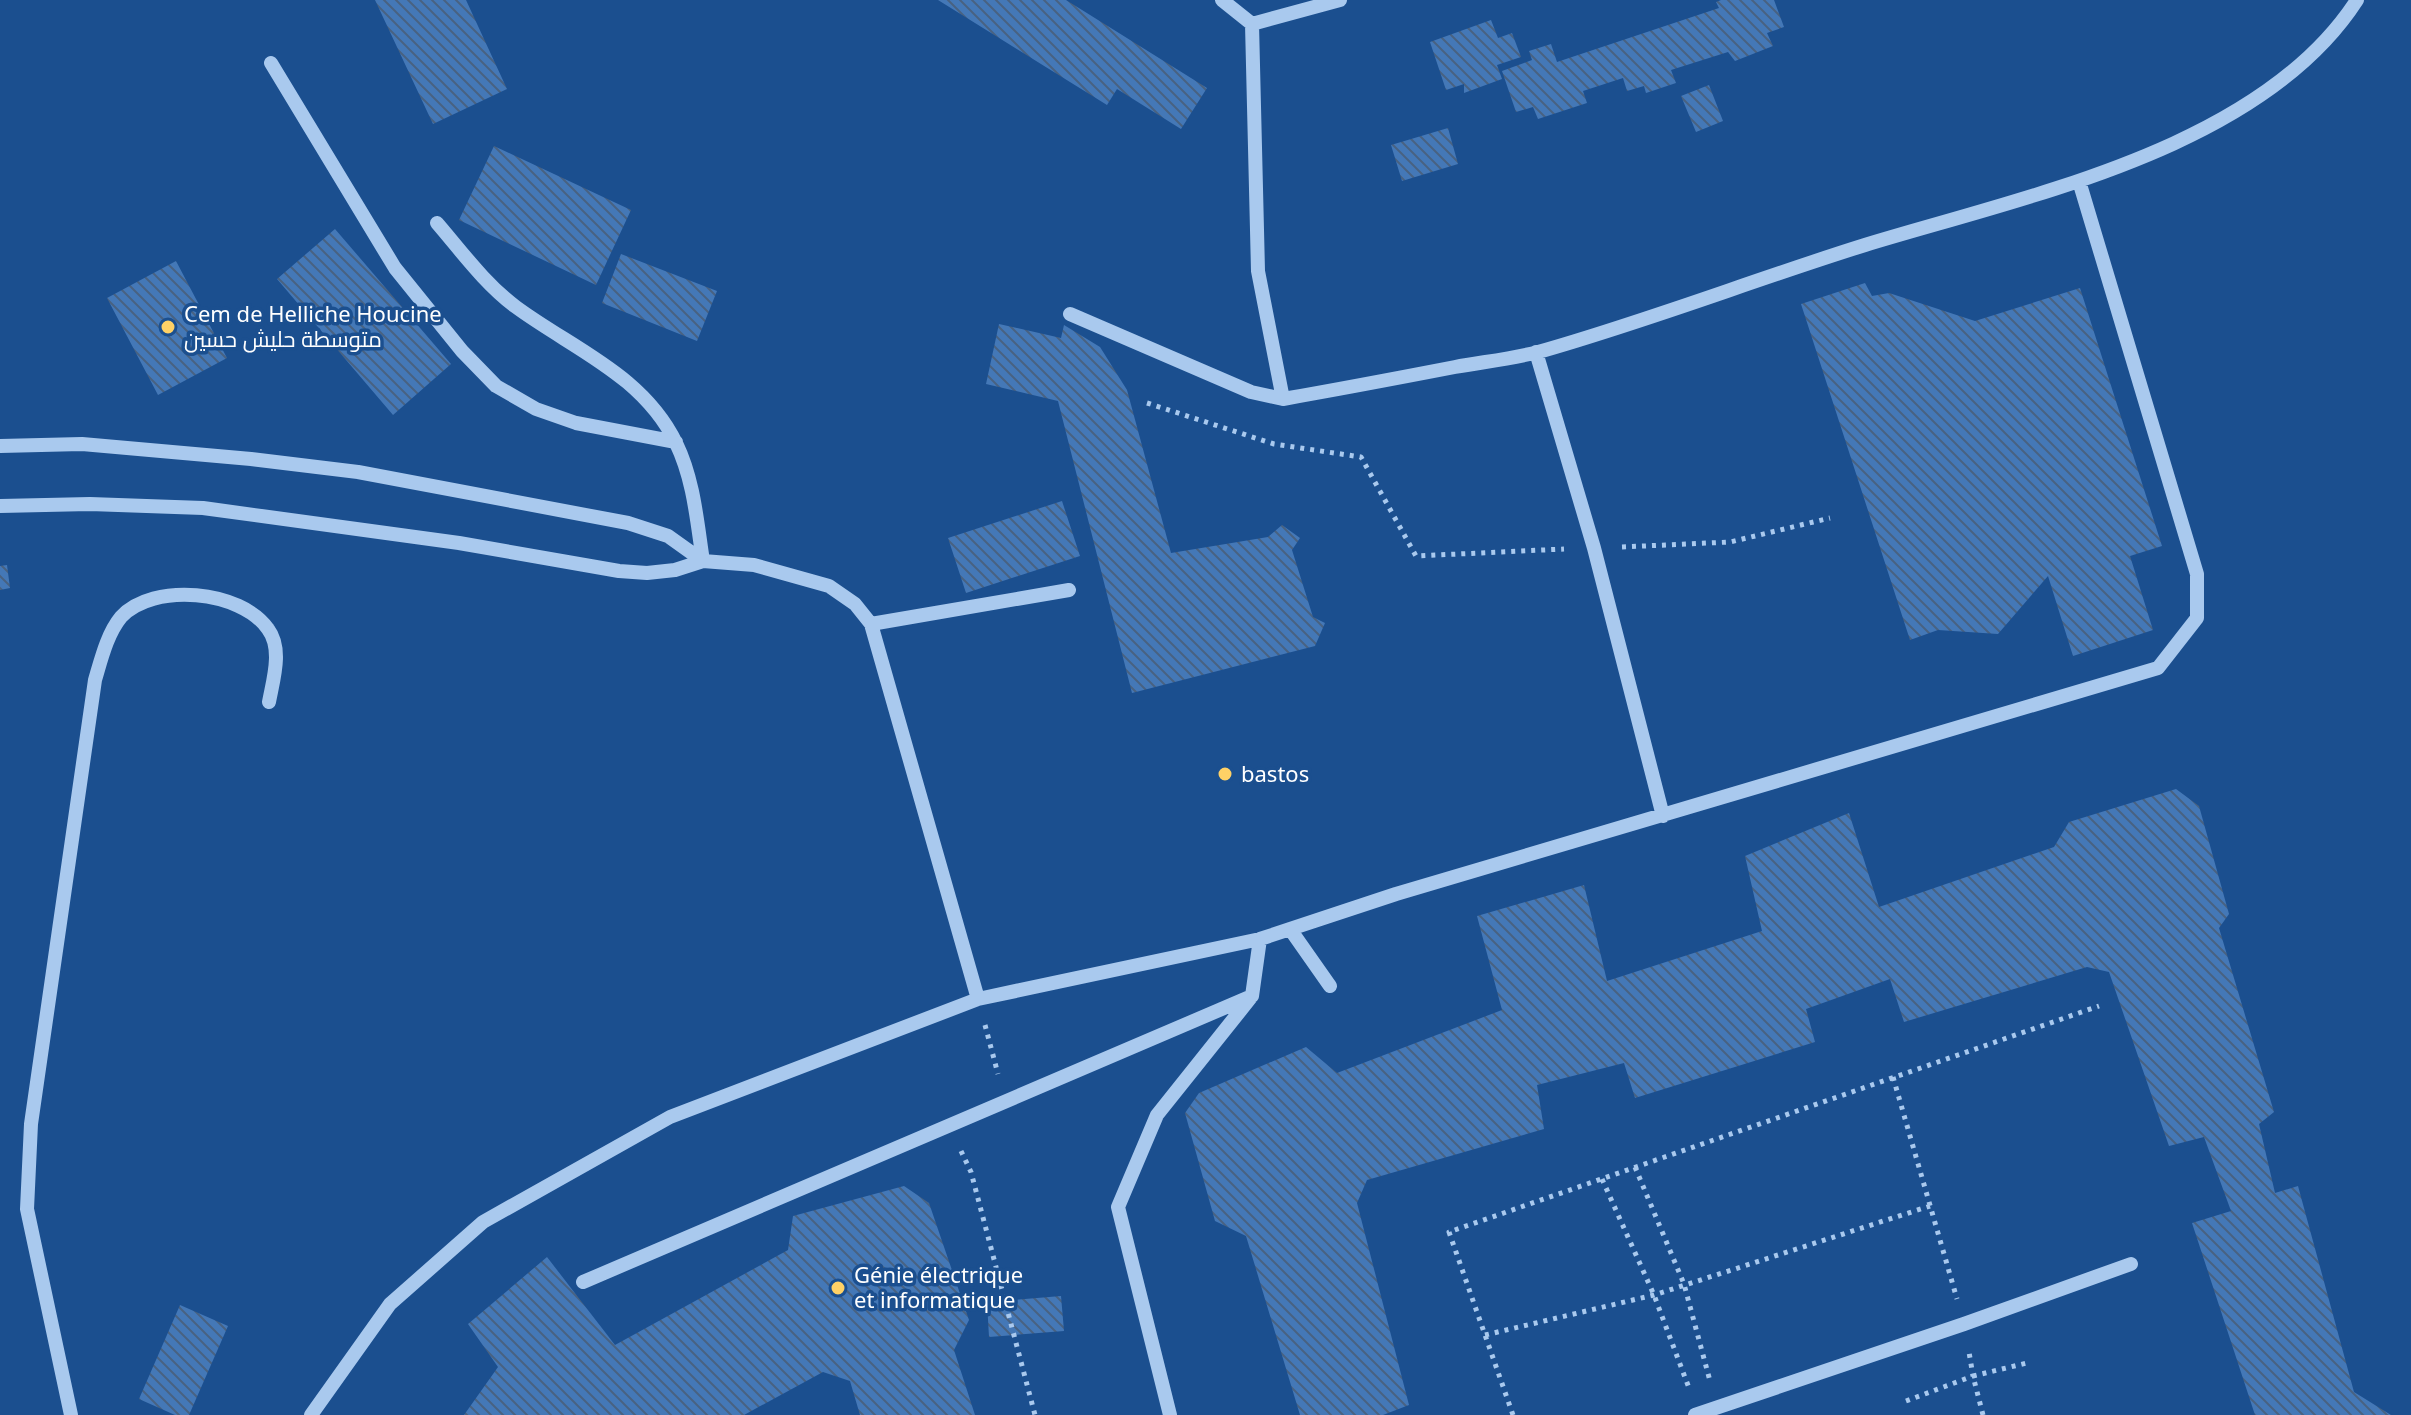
<svg xmlns="http://www.w3.org/2000/svg" width="2411" height="1415" viewBox="0 0 2411 1415" font-family="'Noto Sans',Cairo,sans-serif">
<style>
.building{fill:url(#building-back-hatch)}
.lines{fill:none;stroke-linecap:round;stroke-linejoin:round}
.path{stroke:#a9c9ee;stroke-width:5;stroke-dasharray:4 6;stroke-linecap:butt}
.minor{stroke:#a9c9ee;stroke-width:14}
.poi-dot{fill:#ffd166;stroke:#1b4f8f;stroke-width:3}
.labels{text-anchor:middle;stroke-width:7;stroke-linejoin:round;paint-order:stroke}
.poi-label{font-size:22px;fill:#fff;stroke:#1b4f8f;text-anchor:start}
</style>
<defs>
<pattern id="building-back-hatch" width="6" height="6" patternUnits="userSpaceOnUse" patternTransform="scale(2)"><rect width="6" height="6" fill="#4478b7"/><path d="M-1 5l2 2M0 0l6 6M5-1l2 2" fill="none" stroke="#486282"/></pattern>
</defs>
<rect width="100%" height="100%" fill="#1b4f8f"/>
<!-- building -->
<path class="building" d="M 375,0 L 466,0 L 507,89 L 433,124 Z
M 938,0 L 1066,0 L 1207,88 L 1181,129 L 1117,89 L 1107,105 Z
M 1721,0 L 1774,0 L 1784,27 L 1767,33 L 1773,46 L 1735,61 L 1728,52 L 1671,70 L 1676,83 L 1646,93 L 1644,86 L 1627,91 L 1623,78 L 1583,91 L 1587,103 L 1538,119 L 1533,107 L 1516,112 L 1502,71 L 1532,60 L 1529,51 L 1551,44 L 1557,62 L 1719,8 L 1716,2 Z
M 1491,20 L 1498,38 L 1512,33 L 1521,57 L 1497,65 L 1502,79 L 1464,93 L 1464,84 L 1446,90 L 1430,42 Z
M 1709,85 L 1723,121 L 1696,132 L 1681,96 Z
M 1448,128 L 1458,164 L 1402,181 L 1391,145 Z
M 494,146 L 631,210 L 596,285 L 459,220 Z
M 335,229 L 451,364 L 393,415 L 277,279 Z
M 621,254 L 717,291 L 697,341 L 602,303 Z
M 176,261 L 227,358 L 158,395 L 107,298 Z
M 1865,283 L 1872,296 L 1889,293 L 1975,321 L 2080,288 L 2162,546 L 2130,556 L 2153,630 L 2073,656 L 2048,576 L 1998,634 L 1938,630 L 1910,640 L 1801,304 Z
M 999,324 L 1061,338 L 1064,325 L 1100,347 L 1127,390 L 1171,553 L 1268,537 L 1282,525 L 1300,538 L 1292,550 L 1313,617 L 1325,623 L 1315,646 L 1132,693 L 1058,401 L 986,384 Z
M 1062,501 L 1080,556 L 966,593 L 948,538 Z
M 7,565 L 10,588 L 0,590 L 0,566 Z
M 2176,789 L 2199,806 L 2229,914 L 2219,928 L 2274,1112 L 2259,1124 L 2275,1193 L 2298,1186 L 2354,1392 L 2391,1415 L 2255,1415 L 2192,1223 L 2231,1211 L 2204,1137 L 2169,1146 L 2109,972 L 2087,967 L 1904,1022 L 1890,979 L 1806,1009 L 1815,1042 L 1635,1098 L 1624,1063 L 1537,1085 L 1544,1129 L 1367,1180 L 1357,1203 L 1409,1405 L 1383,1415 L 1300,1415 L 1246,1236 L 1215,1221 L 1185,1113 L 1199,1093 L 1306,1047 L 1337,1073 L 1502,1010 L 1477,916 L 1584,885 L 1607,981 L 1762,931 L 1745,856 L 1849,813 L 1879,907 L 2054,847 L 2069,822 Z
M 904,1186 L 929,1203 L 969,1320 L 954,1350 L 975,1415 L 860,1415 L 850,1381 L 823,1372 L 744,1415 L 464,1415 L 498,1367 L 468,1324 L 547,1257 L 615,1345 L 788,1250 L 793,1216 Z
M 1061,1296 L 1064,1331 L 989,1337 L 987,1302 Z
M 180,1305 L 228,1326 L 189,1415 L 175,1415 L 139,1399 Z"/>
<g class="lines">
<!-- path -->
<path class="path" d="M 1147,403 L 1274,444 L 1361,457 L 1416,556 L 1564,549
M 1622,547 L 1730,542 L 1830,518
M 985,1025 L 998,1074
M 1893,1077 L 1957,1299
M 961,1151 L 971,1172 L 1035,1415
M 1635,1167 L 1684,1284 L 1710,1381
M 1602,1179 L 1654,1295 L 1689,1388
M 1485,1335 L 1654,1295 L 1930,1206
M 1906,1401 L 1973,1376 L 1969,1352
M 1513,1415 L 1449,1232 L 2099,1006
M 1983,1415 L 1973,1376 L 2031,1362"/>
<!-- minor -->
<path class="minor" d="M 1222,0 L 1252,24 L 1258,271 L 1283,399 C 1340,389 1398,378 1455,367 C 1482,362 1511,359 1538,352 C 1648,321 1756,279 1865,245 C 2025,196 2261,149 2357,0
M 1252,24 L 1340,0
M 271,63 L 395,268 L 462,351 L 496,386 L 536,409 L 576,423 L 676,442
M 437,223 C 462,252 485,284 516,307 C 573,349 643,375 676,443 C 694,480 697,522 703,561
M 1070,314 L 1251,392 L 1283,399
M 1536,352 L 1594,548 L 1663,816
M 0,446 L 82,444 L 251,459 L 358,472 L 628,523 L 668,536 L 703,561
M 0,506 L 90,504 L 203,508 L 459,543 L 619,571 L 647,573 L 675,570 L 703,561 L 754,565 L 829,586 L 855,604 L 871,624 L 978,999
M 871,624 L 1069,590
M 1290,929 L 1330,986
M 583,1282 L 1252,996
M 71,1415 L 27,1209 L 31,1124 L 95,680 C 101,660 107,634 121,617 C 153,582 241,590 268,629 C 283,649 273,680 269,702
M 311,1415 L 390,1304 L 483,1222 L 670,1117 L 978,999 L 1260,939 L 1396,894 L 2158,668 L 2197,618 L 2197,574 L 2079,181
M 1170,1415 L 1118,1207 L 1157,1115 L 1252,996 L 1260,939
M 1695,1415 L 1964,1324 L 2131,1264"/>
</g>
<!-- markers -->
<g class="poi-dot">
<circle cx="168" cy="327" r="8"/>
<circle cx="1225" cy="774" r="8"/>
<circle cx="838" cy="1288" r="8"/>
</g>
<g class="labels">
<!-- poi labels -->
<g class="poi-label">
<text x="184" y="322">Cem de Helliche Houcine<tspan x="184" dy="25">متوسطة حليش حسين</tspan></text>
<text x="1241" y="782">bastos</text>
<text x="854" y="1283">Génie électrique<tspan x="854" dy="25">et informatique</tspan></text>
</g>
</g>
</svg>
